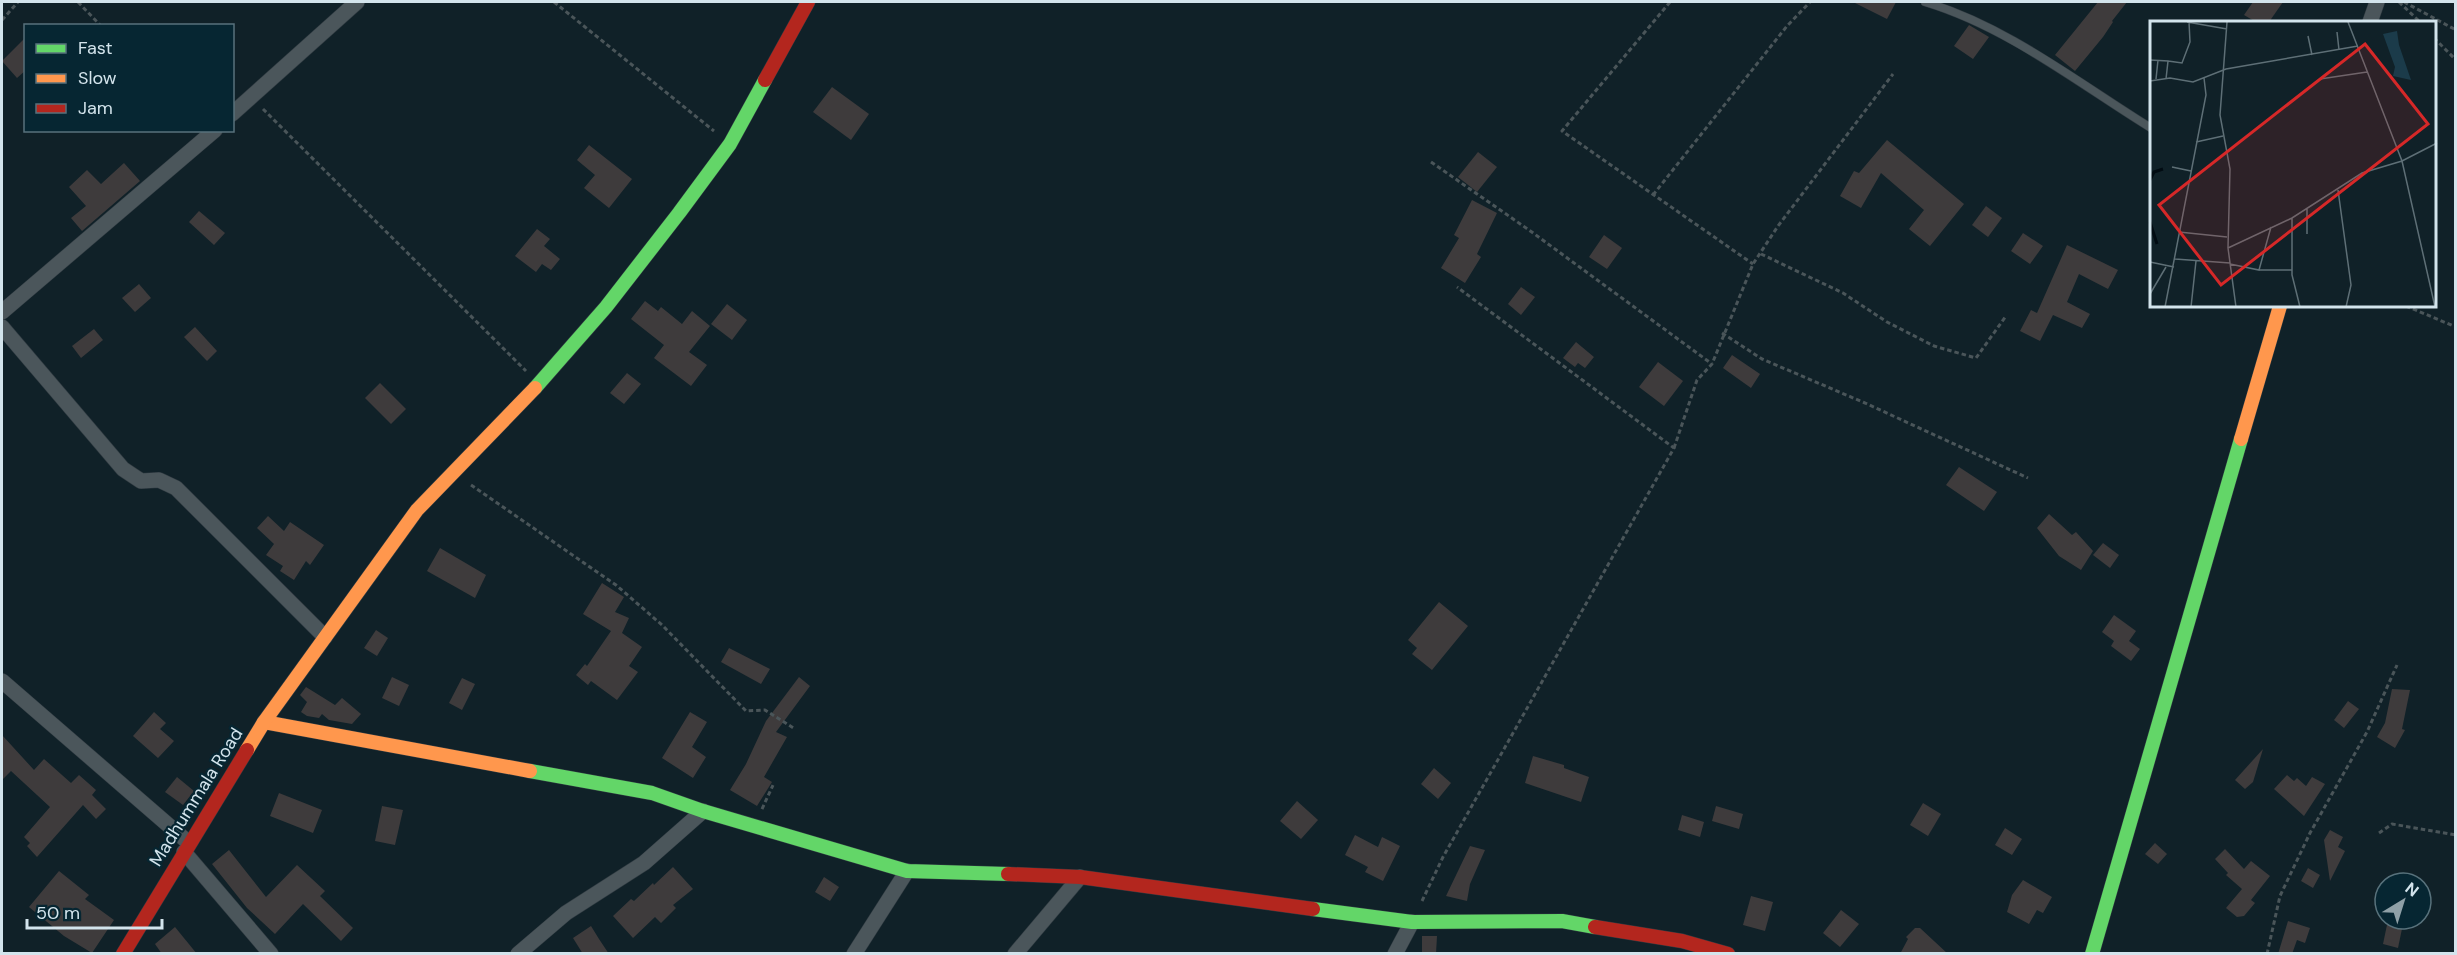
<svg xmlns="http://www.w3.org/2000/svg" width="2457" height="955" viewBox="0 0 2457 955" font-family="'DM Sans',sans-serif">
<rect width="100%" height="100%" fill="#102128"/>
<!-- building -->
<g fill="#3e3b3c">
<path d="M1853,2h43l-9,17z"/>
<path d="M2098,2h29l-15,19 1,1 -10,15 -28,34 -20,-16z"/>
<path d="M2253,2h30l-14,20h-13l-12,-7z"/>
<path d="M1969,25l20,12 -16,22 -19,-13z"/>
<path d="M26,37v33l-9,8 -15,-17z"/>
<path d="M832,87l37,27 -18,26 -38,-28z"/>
<path d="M1887,140l77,64 -34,42 -21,-17 15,-19 -43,-37 -20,35 -21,-12 14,-25 5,2z"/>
<path d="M589,145l43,34 -23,29 -25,-20 11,-13 -18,-15z"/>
<path d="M1478,152l19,15 -20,25 -19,-15z"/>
<path d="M124,163l16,18 -58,50 -11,-13 15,-12 -17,-19 18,-17 14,14z"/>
<path d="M1472,200l25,13 -20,41 4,3 -16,26 -24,-15 18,-30 -5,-3z"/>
<path d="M1986,206l16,12 -14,19 -16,-12z"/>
<path d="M199,211l26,22 -11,12 -25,-23z"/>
<path d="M537,229l13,10 -6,7 16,13 -9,11 -9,-6 -6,8 -21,-16z"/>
<path d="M2023,233l20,13 -13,18 -19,-13z"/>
<path d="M1604,235l18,13 -15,21 -18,-12z"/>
<path d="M2067,245l51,25 -10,19 -29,-15 -12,28 23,12 -8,14 -29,-13 -13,26 -20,-10 11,-21 6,3z"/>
<path d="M139,284l12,14 -16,14 -13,-14z"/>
<path d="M1521,287l14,10 -14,18 -13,-11z"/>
<path d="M645,301l13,10 3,-4 21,17 10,-13 18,15 -21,26 18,13 -16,21 -37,-28 10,-13 -33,-26z"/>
<path d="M727,304l20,16 -15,20 -21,-16z"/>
<path d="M195,327l22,24 -10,10 -23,-24z"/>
<path d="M94,329l9,11 -22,18 -9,-12z"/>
<path d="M1576,342l18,15 -9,11 -7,-5 -3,4 -12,-9z"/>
<path d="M1732,355l28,19 -9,14 -28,-20z"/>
<path d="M1658,362l25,19 -19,25 -25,-19z"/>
<path d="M627,373l14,11 -17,20 -14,-11z"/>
<path d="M380,383l26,26 -15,15 -26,-26z"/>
<path d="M1959,467l38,25 -13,19 -38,-26z"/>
<path d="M2049,514l23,21 4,-3 17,19 -12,19 -22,-14 -22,-28z"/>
<path d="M268,516l16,15 6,-9 34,23 -14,20 -4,-4 -12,19 -14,-9 3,-5 -17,-11 8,-11 -17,-16z"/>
<path d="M2103,543l16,12 -9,13 -17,-13z"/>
<path d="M440,548l46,27 -11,23 -48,-27z"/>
<path d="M602,583l22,14 -9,15 14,6 -7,15 20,14 -13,19 9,6 -21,28 -26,-19 -3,4 -12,-10 9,-11 2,2 24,-35 -28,-17z"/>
<path d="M1439,602l29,24 -36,44 -20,-16 5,-6 -9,-8z"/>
<path d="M2114,615l22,16 -7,10 11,8 -9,12 -20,-15 3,-5 -12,-9z"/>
<path d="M376,630l12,8 -11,18 -13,-8z"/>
<path d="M729,648l41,21 -9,15 -40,-22z"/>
<path d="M392,677l17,8 -10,21 -17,-8z"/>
<path d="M799,677l11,9 -34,46 11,5 -23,40 8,5 -15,24 -27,-16 16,-26 20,-43z"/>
<path d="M462,678l13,6 -13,26 -13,-7z"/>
<path d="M306,687l29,18 7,-7 19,16 -9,10 -23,-4 -7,-6 -3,4 -12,-2 -6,-4 6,-10 -7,-7z"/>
<path d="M2392,689l18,1 -8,39 3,1 -10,18 -18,-11 8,-14z"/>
<path d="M2348,701l11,8 -15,19 -10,-8z"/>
<path d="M154,712l12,11 -6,6 14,12 -16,17 -25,-22z"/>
<path d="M690,712l17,10 -15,25 14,10 -13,21 -31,-20z"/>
<path d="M2,735l32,35 10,-11 27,24 8,-8 17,15 -4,5 14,14 -10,10 -13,-14 -46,52 -10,-11 3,-3 -6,-6 26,-30 -39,-36 -9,9z"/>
<path d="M2263,749l-10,33 -8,7 -10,-9z"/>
<path d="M1533,756l31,9v3l25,9 -8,25 -56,-19z"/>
<path d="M1434,768l17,15 -13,16 -17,-15z"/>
<path d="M2287,775l7,6 3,-3 9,8 6,-9 13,7 -21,32 -30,-27z"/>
<path d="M177,777l17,14 -11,14 -18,-13z"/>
<path d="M279,793l43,17 -9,23 -43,-17z"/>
<path d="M1297,801l21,19 -17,19 -21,-18z"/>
<path d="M1923,803l18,11 -13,22 -18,-11z"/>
<path d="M382,806l21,4 -8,35 -20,-4z"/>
<path d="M1716,806l27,8 -4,15 -27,-8z"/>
<path d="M1682,815l22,7 -4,15 -22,-7z"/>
<path d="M2005,828l17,11 -10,16 -17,-10z"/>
<path d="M2330,830l13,7 -5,10 7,4 -15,30 -6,-41z"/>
<path d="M1355,835l23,12 4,-10 18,9 -17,35 -18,-9 3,-5 -23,-12z"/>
<path d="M2155,843l12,11 -9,10 -13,-10z"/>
<path d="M1470,846l15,4 -15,34 -3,17 -21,-5z"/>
<path d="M2225,849l19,20 7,-8 19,15 -19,24 4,3 -11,13 -7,1 -11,-9 16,-19 -16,-14 2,-2 -13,-14z"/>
<path d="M229,850l37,47 31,-32 28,26 -5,5 33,32 -12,13 -38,-37 -28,30 -28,-26 -35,-44z"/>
<path d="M673,867l20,22 -20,16 3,3 -15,15 -6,-6 -22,21 -20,-22 18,-17 3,2 19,-18 1,2z"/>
<path d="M2308,868l12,7 -7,13 -12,-7z"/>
<path d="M59,871l30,24 -4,4 29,21 -22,33 -28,-17 -35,-29z"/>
<path d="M824,877l15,10 -9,14 -15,-9z"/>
<path d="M2023,880l29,17 -9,16 -6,-3 -8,14 -22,-12 5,-17z"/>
<path d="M1751,896l22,6 -8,29 -22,-6z"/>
<path d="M1841,910l18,14 -19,23 -17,-14z"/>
<path d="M2388,920l15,4 -5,24 -15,-4z"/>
<path d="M2288,921l22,7 -5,15 -8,-3 -5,14h-14z"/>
<path d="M591,926l8,13 10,15h-26l-10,-16z"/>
<path d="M175,927l22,27h-35l-7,-10z"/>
<path d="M1915,928h5l28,26h-48l8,-15 -2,-2z"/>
<path d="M1422,936h15l-1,18h-14z"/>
</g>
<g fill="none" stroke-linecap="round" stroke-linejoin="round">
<!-- lane casing -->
<g stroke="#2f3a41" stroke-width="9">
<path id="lane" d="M1925,2c83,25 153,81 226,126"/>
</g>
<!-- street casing -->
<g stroke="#2f3a41" stroke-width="16">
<g id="street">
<path d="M2370,22l7,-20"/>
<path d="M232,114l125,-112"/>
<path d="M2,312l213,-182"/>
<path d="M2,327l121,142 18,12 18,-1 17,8 149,149"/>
<path d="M2,681l187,162"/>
<path d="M184,852l87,102"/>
<path d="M518,954l48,-41 78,-50 59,-52"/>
<path d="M854,954l53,-83"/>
<path d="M1015,954l65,-77"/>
<path d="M1395,954l17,-32"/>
</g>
</g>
<!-- fast casing -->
<g stroke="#2f3a41" stroke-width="15">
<g id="fast">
<path d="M535,388l71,-81 73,-94 51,-69 35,-64"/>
<path d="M530,771l122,22 51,18 204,60 101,3"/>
<path d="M1313,909l99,13 150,-1 33,6"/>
<path d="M2092,954l149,-515"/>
</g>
</g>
<!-- slow casing -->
<g stroke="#2f3a41" stroke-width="15">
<g id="slow">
<path d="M2241,439l39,-133"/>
<path d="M264,722l266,49"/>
<path d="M247,750l17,-28 153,-212 118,-122"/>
</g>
</g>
<!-- jam casing -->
<g stroke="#2f3a41" stroke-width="15">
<g id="jam">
<path d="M765,80l43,-78"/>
<path d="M1008,874l72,3 233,32"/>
<path d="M1595,927l87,14 46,13"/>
<path d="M123,954l124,-204"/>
</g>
</g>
<!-- path -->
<g stroke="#4a5559" stroke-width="3" stroke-dasharray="4.5 3" stroke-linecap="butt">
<path d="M78,2l23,24"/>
<path d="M554,2l160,129"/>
<path d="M1670,2l-108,129 191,133"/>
<path d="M2399,2l21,20"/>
<path d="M2404,2l52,28"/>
<path d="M2,20l16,-18"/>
<path d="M2434,38l22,22"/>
<path d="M263,109l263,262"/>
<path d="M1431,162l98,68 183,134"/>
<path d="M1653,195l134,-169 23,-24"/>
<path d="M1761,254l82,39 44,29 47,24 42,12 30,-42"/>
<path d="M2406,306l50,21"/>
<path d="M1722,333l40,26 103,44 163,75"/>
<path d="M1674,448l23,-68 15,-16 41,-100 25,-38 115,-152"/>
<path d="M471,485l145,100 46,40 84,86 19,-1 30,19"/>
<path d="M762,809l11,-24"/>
<path d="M2379,833l13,-9 64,11"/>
<path d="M1422,901l21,-44 231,-409 -217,-161"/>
<path d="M2267,954l13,-58 30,-63 57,-101 30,-67"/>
</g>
<!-- lane -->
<use href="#lane" stroke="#4b565b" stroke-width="8"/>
<!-- street -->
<use href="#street" stroke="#4b565b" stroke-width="15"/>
<!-- fast -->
<use href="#fast" stroke="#63d668" stroke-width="14"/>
<!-- slow -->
<use href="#slow" stroke="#ff974d" stroke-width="14"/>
<!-- jam -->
<use href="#jam" stroke="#b3261e" stroke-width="14"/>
</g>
<g text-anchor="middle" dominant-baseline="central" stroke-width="4.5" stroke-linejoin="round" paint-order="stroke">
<!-- street labels -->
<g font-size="18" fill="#d3e4ec" stroke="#062632">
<text transform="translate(196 797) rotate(-58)">Madhummala Road</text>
</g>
</g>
<!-- overview -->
<g transform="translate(2150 21)">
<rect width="286" height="286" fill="#102128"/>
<path d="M247,10l2,14 12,35 -18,-4 2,-9 -12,-33z" fill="#1b3b4a"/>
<path fill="none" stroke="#010b12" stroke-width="3" d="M0,159l4,-8 9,-3M0,201l7,22"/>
<path fill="none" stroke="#5e6f76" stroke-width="1.5" d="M37,1l40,7M77,1l-7,93 10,54 -2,79 8,59M198,1l54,139 33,146M187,11l2,18M158,15l4,19M0,39l18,1 -2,18M18,40l14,2 8,-21 -1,-20M6,58l2,-19M170,58l47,-7M0,60l20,-3 23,4 33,-13 132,-23M46,121l27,-6M22,146l19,4M188,169l13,95 -5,22M157,187v26M142,197v57l8,32M29,211l48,5M78,227l64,-30 70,-45 40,-12 35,-18M25,238l55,4M0,241l24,5M80,243l29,6 12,-43M109,249h33M0,273l16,-27M15,286l41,-212 -2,-17M41,286l5,-46"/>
<path fill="#d62828" fill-opacity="0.15" stroke="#d62828" stroke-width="3" d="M215,23l63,80 -207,161 -62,-80z"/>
<rect width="286" height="286" fill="none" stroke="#d3e4ec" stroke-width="3"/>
</g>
<!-- border -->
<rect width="2457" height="955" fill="none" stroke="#d3e4ec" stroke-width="6"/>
<!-- legend -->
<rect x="24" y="24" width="210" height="108" fill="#062632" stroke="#58727c" stroke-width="1.5"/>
<rect x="36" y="44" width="30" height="9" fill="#63d668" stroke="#58727c" stroke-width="1.5"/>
<text x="78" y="54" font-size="18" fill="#d3e4ec">Fast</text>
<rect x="36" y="74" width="30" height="9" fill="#ff974d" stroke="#58727c" stroke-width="1.5"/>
<text x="78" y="84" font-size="18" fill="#d3e4ec">Slow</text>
<rect x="36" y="104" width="30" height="9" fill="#b3261e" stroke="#58727c" stroke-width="1.5"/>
<text x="78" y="114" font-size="18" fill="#d3e4ec">Jam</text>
<!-- north arrow -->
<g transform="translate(2403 901) rotate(38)"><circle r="28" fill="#062632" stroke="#58727c" stroke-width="1.5"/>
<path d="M0-4.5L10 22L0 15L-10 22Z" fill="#8fa0a7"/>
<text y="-9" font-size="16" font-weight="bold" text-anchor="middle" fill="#d3e4ec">N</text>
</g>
<!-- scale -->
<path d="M27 919v9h135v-9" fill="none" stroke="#d3e4ec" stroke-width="3"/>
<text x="36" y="919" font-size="18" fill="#d3e4ec" stroke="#062632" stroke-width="4.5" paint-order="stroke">50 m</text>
</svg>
